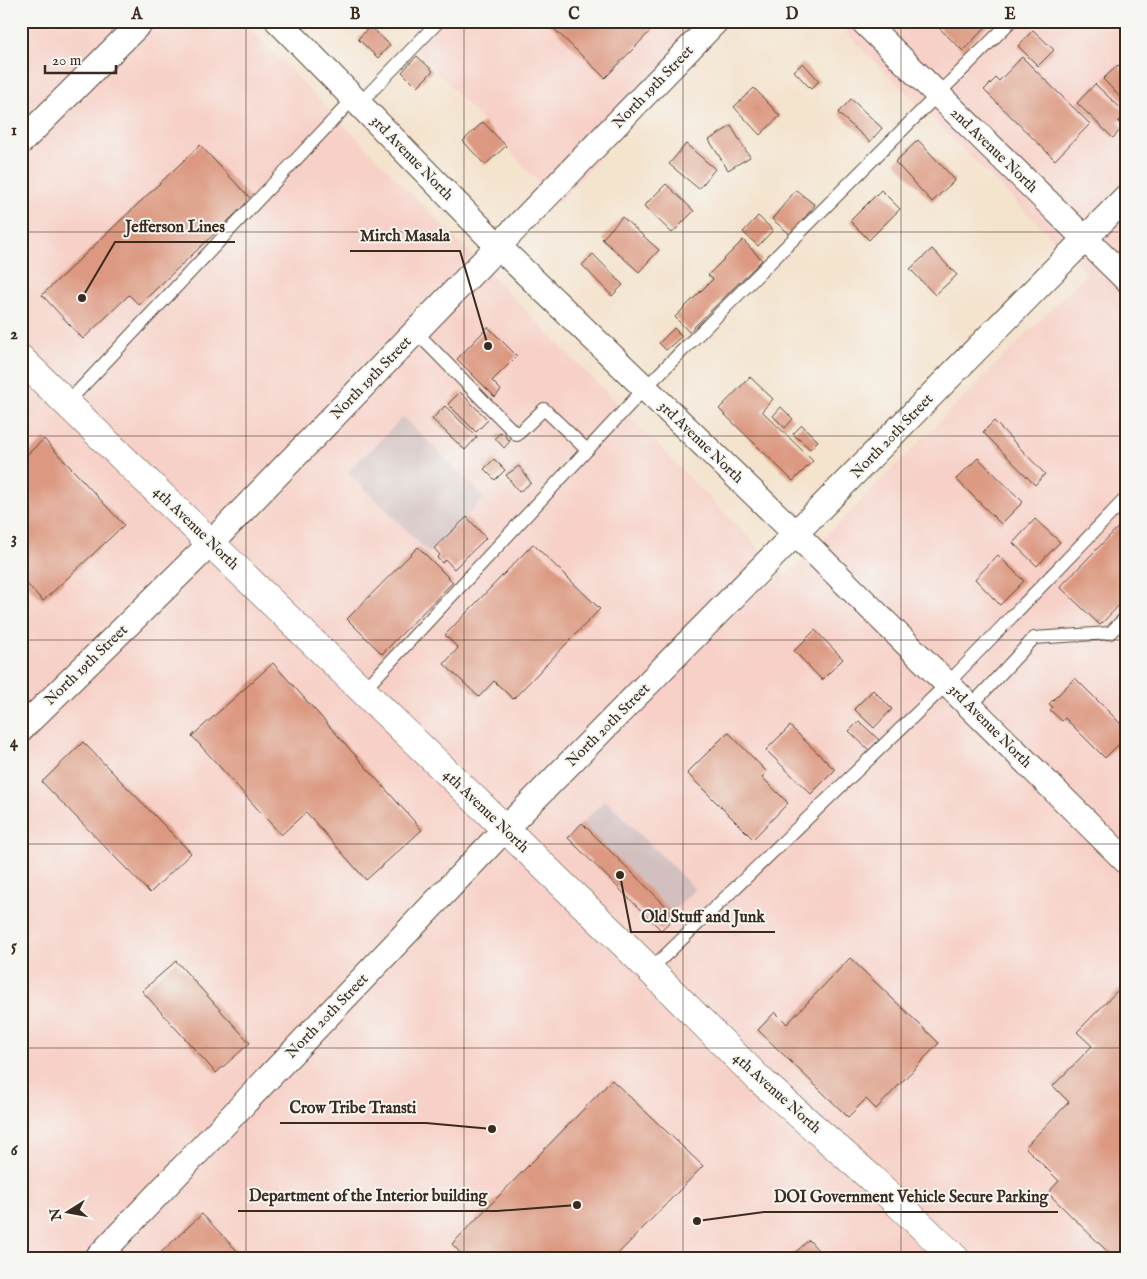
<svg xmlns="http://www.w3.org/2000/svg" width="1147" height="1279" viewBox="0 0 1147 1279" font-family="'IM FELL English',serif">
<rect width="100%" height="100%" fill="#f6f6f2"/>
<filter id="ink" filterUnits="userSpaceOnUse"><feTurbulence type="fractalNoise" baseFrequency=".02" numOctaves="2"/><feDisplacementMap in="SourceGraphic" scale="10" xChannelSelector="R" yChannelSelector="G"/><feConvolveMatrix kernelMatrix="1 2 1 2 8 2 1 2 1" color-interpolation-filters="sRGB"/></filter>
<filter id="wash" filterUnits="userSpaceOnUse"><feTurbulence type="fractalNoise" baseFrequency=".0096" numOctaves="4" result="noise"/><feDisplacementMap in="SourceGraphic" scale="20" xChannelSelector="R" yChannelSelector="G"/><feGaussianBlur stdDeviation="1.12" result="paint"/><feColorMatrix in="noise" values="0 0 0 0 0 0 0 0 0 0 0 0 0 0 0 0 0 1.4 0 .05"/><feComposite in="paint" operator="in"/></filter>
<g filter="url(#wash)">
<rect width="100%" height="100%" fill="#f4e3cd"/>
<!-- built -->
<g fill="#f7d1c8">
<path d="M21,21h221l544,555 301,-303 -253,-252h292v1237h-1105z"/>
<path d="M439,21h282l-163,182 -144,-156z"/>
</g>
<!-- industrial -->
<g fill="#d2bfc0">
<path d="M403,417l82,81 -56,55 -81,-81z"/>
<path d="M605,800l90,89 -23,23 -90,-89z"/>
</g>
<g id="blocks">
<!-- building -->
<g fill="#dc9880">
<path d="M546,21h114l-55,57z"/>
<path d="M946,21h45l-28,30 -24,-23z"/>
<path d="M370,26l20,19 -12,13 -20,-19z"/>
<path d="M1033,30l21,20 -16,16 -20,-20z"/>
<path d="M417,56l16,15 -16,16 -15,-15z"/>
<path d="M1022,57l68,67 -35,36 -71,-70 12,-12 3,3z"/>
<path d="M803,63l16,18 -8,8 -17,-18z"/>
<path d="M1118,65l8,8v30l-23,-24z"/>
<path d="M1095,84l31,29 -8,9 5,5 -10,11 -36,-35z"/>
<path d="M754,88l26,28 -20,19 -26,-28z"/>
<path d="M851,99l31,29 -12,14 -32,-29z"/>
<path d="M483,122l23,24 -21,19 -22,-24z"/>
<path d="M731,126l19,31 -22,13 -19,-30z"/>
<path d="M918,140l37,40 -23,22 -37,-40z"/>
<path d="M686,144l29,25 -16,20 -30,-25z"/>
<path d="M200,145l51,54 -112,106 -10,-10 -46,44 -41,-44z"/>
<path d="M666,184l28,27 -22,22 -28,-27z"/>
<path d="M796,190l19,15 -24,30 -19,-16z"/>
<path d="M881,190l19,19 -31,31 -19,-19z"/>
<path d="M758,216l15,14 -15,16 -15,-14z"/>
<path d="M622,217l37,33 -20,22 -37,-33z"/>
<path d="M743,240l19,20 -73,72 -14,-15 38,-38 -5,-4z"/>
<path d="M932,249l25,26 -22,20 -25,-26z"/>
<path d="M593,254l30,31 -11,11 -30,-31z"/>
<path d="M488,327l29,29 -25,25 9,9 -6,7 -38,-38z"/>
<path d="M674,328l8,8 -16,14 -7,-7z"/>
<path d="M750,377l23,22 -11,12 51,50 -20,20 -74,-72z"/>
<path d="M460,392l28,28 -12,12 -28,-28z"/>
<path d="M445,406l32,31 -12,13 -33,-31z"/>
<path d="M781,407l12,12 -8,9 -12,-12z"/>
<path d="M994,421l51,53 -10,11 -52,-53z"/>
<path d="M802,425l16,16 -8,8 -17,-15z"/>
<path d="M501,432l9,9 -6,7 -9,-10z"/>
<path d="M44,439l80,86 -81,76 -22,-23v-118z"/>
<path d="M978,458l45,44 -22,22 -45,-45z"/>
<path d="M494,459l11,11 -10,10 -11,-11z"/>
<path d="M519,466l12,17 -12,9 -13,-17z"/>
<path d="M467,517l19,21 -32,31 -8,-9 -4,3 -5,-5 3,-3 -6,-7z"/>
<path d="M1035,519l25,23 -23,24 -24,-23z"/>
<path d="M1126,519v79l-26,27 -40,-38z"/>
<path d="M533,544l67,65 -87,90 -19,-18 -15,16 -35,-33 14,-16 -13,-13z"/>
<path d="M418,547l35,35 -71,72 -35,-35z"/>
<path d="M998,555l26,26 -24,24 -25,-26z"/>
<path d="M815,630l28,29 -21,21 -28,-29z"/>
<path d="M273,663l149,167 -56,50 -60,-68 -25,23 -89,-99z"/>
<path d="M1075,678l51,51v8l-21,21 -40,-40 -3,3 -12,-11 3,-3 -4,-3z"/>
<path d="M873,690l19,19 -18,19 -20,-19z"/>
<path d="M859,721l20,19 -10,10 -20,-19z"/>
<path d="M790,726l45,44 -24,24 -45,-44z"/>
<path d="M728,732l39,40 -5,5 26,26 -35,36 -66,-66z"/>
<path d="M83,742l108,111 -41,40 -108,-111z"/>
<path d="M582,823l94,93 -15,14 -93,-92z"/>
<path d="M850,958l89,85 -63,66 -10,-10 -18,18 -90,-87 17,-18 12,12z"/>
<path d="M176,961l74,82 -34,30 -74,-82z"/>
<path d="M1126,982v276h-12l-66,-65 11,-12 -34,-34 44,-45 -16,-16 39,-40 -15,-14z"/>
<path d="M612,1080l91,86 -89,92h-149l-13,-14z"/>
<path d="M202,1214l38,40 -4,4h-81z"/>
<path d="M809,1240l16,18h-36z"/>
</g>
</g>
</g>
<g filter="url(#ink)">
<use href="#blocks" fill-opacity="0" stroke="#574638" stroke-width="1"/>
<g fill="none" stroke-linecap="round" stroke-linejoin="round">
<!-- service casing -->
<g stroke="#574638" stroke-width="14">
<g id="service">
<path d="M359,104l80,-83"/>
<path d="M416,332l101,103 27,-26 43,41"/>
<path d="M67,403l286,-304"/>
<path d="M363,691l282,-303 366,-367"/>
<path d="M970,707l64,-69 76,-5 16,-16"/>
<path d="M650,970l297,-286 179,-186"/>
</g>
</g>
<!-- minor casing -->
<g stroke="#574638" stroke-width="27">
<g id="minor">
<path d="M278,21l221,226 297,287 330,327"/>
<path d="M863,21l263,258"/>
<path d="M21,142l121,-121"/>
<path d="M21,729l190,-186 505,-522"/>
<path d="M97,1258l407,-428 622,-633"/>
</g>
</g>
<!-- primary casing -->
<g stroke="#574638" stroke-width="29">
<path id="primary" d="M21,359l605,587 134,134 110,97 85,81"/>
</g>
<!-- service -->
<use href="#service" stroke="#fff" stroke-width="12"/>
<!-- minor -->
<use href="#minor" stroke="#fff" stroke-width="25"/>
<!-- primary -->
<use href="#primary" stroke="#fff" stroke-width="28"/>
</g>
</g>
<!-- grid -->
<path fill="none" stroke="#3b2a1e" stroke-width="1" stroke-opacity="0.55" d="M246,21v1237M464,21v1237M683,21v1237M901,21v1237M21,232h1105M21,436h1105M21,640h1105M21,844h1105M21,1048h1105"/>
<g text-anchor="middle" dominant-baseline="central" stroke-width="4" stroke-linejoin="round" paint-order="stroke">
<!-- street labels -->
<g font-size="15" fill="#3b2a1e" stroke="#f6f6f2">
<text transform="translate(653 87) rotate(-46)">North 19th Street</text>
<text transform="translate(994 150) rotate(44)">2nd Avenue North</text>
<text transform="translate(412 158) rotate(46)">3rd Avenue North</text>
<text transform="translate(371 378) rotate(-46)">North 19th Street</text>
<text transform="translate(892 436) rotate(-46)">North 20th Street</text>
<text transform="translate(701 442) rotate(44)">3rd Avenue North</text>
<text transform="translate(196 528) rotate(44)">4th Avenue North</text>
<text transform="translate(86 665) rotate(-44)">North 19th Street</text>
<text transform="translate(608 725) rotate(-45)">North 20th Street</text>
<text transform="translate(990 726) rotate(45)">3rd Avenue North</text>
<text transform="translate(486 811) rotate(44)">4th Avenue North</text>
<text transform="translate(327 1016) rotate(-46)">North 20th Street</text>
<text transform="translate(777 1093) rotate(42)">4th Avenue North</text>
</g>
</g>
<!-- callouts -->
<path fill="none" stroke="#3b2a1e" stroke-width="2" d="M82 298L115 242H235M488 346L460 251H350M620 875L631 932H775M492 1129L426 1123H280M577 1205L497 1211H238M697 1221L764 1212H1058"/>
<g fill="#3b2a1e" stroke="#f6f6f2" stroke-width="2">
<circle cx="82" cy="298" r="5"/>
<circle cx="488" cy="346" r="5"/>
<circle cx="620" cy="875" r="5"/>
<circle cx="492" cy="1129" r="5"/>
<circle cx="577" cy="1205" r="5"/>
<circle cx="697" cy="1221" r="5"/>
</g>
<g font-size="16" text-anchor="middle" font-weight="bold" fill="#3b2a1e" stroke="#f6f6f2" stroke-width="4" stroke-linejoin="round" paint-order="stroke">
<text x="175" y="232">Jefferson Lines</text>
<text x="405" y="241">Mirch Masala</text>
<text x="703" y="922">Old Stuff and Junk</text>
<text x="353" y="1113">Crow Tribe Transti</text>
<text x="368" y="1201">Department of the Interior building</text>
<text x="911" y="1202">DOI Government Vehicle Secure Parking</text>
</g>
<!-- margin -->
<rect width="1147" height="1279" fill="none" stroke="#f6f6f2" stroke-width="55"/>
<!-- north arrow -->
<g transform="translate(68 1212) rotate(259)" stroke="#f6f6f2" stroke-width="4" paint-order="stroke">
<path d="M0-4L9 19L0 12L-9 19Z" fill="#3b2a1e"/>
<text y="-8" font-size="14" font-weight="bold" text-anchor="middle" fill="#3b2a1e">N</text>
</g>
<!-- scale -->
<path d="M45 65v8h71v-8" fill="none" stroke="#3b2a1e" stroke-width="2.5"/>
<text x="52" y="65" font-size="15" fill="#3b2a1e" stroke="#f6f6f2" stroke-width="4" paint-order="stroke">20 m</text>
<rect x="28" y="28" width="1092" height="1224" fill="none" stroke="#3b2a1e" stroke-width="2"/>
<g font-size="16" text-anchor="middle" font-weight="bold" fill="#3b2a1e">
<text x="137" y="19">A</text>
<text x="355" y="19">B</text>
<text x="574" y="19">C</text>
<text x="792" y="19">D</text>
<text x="1010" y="19">E</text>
<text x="14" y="135">1</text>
<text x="14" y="339">2</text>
<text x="14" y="543">3</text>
<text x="14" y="747">4</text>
<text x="14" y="951">5</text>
<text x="14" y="1155">6</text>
</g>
</svg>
